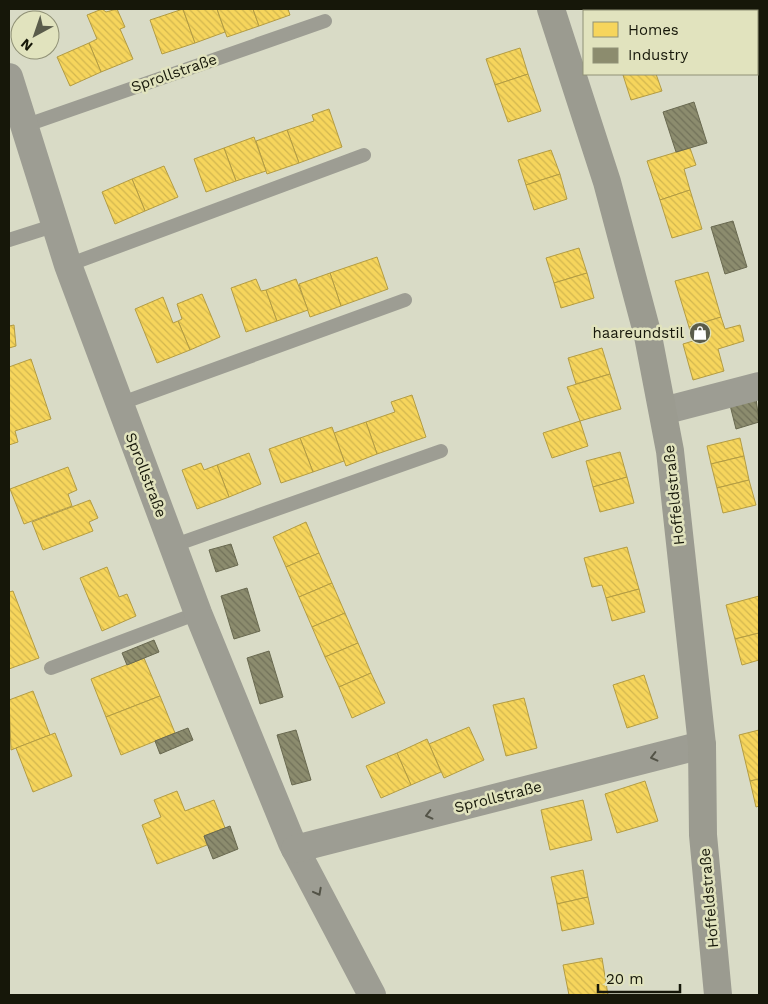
<svg xmlns="http://www.w3.org/2000/svg" width="768" height="1004" viewBox="0 0 768 1004" font-family="'Work Sans',sans-serif">
<defs>
<pattern id="homes-back-hatch" width="6" height="6" patternUnits="userSpaceOnUse" patternTransform="scale(1.25)"><rect width="6" height="6" fill="#f6d55c"/><path d="M-1 5l2 2M0 0l6 6M5-1l2 2" fill="none" stroke="#d2b64f"/></pattern>
<pattern id="industry-back-hatch" width="6" height="6" patternUnits="userSpaceOnUse" patternTransform="scale(1.25)"><rect width="6" height="6" fill="#8c8c6e"/><path d="M-1 5l2 2M0 0l6 6M5-1l2 2" fill="none" stroke="#717159"/></pattern>
</defs>
<rect width="100%" height="100%" fill="#d9dbc6"/>
<!-- homes -->
<g fill="url(#homes-back-hatch)" stroke="#b39c43">
<path d="M102,9l4,3 11,-3 8,18 -5,2 13,30 -32,13 -12,-29 8,-4 -10,-24z"/>
<path d="M183,9l12,34 -33,11 -12,-34z"/>
<path d="M183,9h34l8,23 -30,11z"/>
<path d="M217,9h36l6,17 -32,11z"/>
<path d="M253,9h35l2,6 -31,11z"/>
<path d="M626,9h29l-8,2h-21z"/>
<path d="M89,43l12,29 -31,14 -13,-29z"/>
<path d="M520,48l8,26 -33,11 -9,-26z"/>
<path d="M528,74l13,37 -33,11 -13,-37z"/>
<path d="M626,74h30l6,17 -31,9 -8,-25z"/>
<path d="M329,109l13,38 -43,16 -12,-33 27,-9 -2,-6z"/>
<path d="M287,130l12,33 -32,11 -11,-33z"/>
<path d="M254,137l12,34 -30,10 -12,-33z"/>
<path d="M224,148l12,33 -30,11 -12,-33z"/>
<path d="M690,148l6,17 -12,4 6,21 -30,10 -13,-39z"/>
<path d="M551,150l9,24 -34,11 -8,-25z"/>
<path d="M164,166l14,31 -33,14 -13,-32z"/>
<path d="M560,174l7,25 -33,11 -8,-25z"/>
<path d="M132,179l13,32 -30,13 -13,-32z"/>
<path d="M690,190l12,39 -30,9 -12,-38z"/>
<path d="M579,248l8,25 -33,10 -8,-25z"/>
<path d="M377,257l11,32 -47,17 -11,-33z"/>
<path d="M708,272l13,45 -32,10 -14,-46z"/>
<path d="M330,273l11,33 -31,11 -11,-33z"/>
<path d="M587,273l7,25 -33,10 -7,-25z"/>
<path d="M256,279l5,12 5,-1 11,31 -31,11 -15,-44z"/>
<path d="M296,279l12,31 -31,11 -11,-31z"/>
<path d="M202,294l18,43 -30,13 -12,-29 4,-2 -5,-15z"/>
<path d="M163,297l10,26 5,-2 12,29 -33,13 -22,-54z"/>
<path d="M721,317l4,12 15,-4 4,16 -26,8 6,22 -31,9 -10,-36 10,-3 -4,-14z"/>
<path d="M14,325l2,21 -7,2v-22z"/>
<path d="M602,348l8,26 -34,10 -8,-26z"/>
<path d="M31,359l20,60 -36,12 3,11 -9,3v-78z"/>
<path d="M610,374l11,35 -41,12 -13,-34z"/>
<path d="M412,395l14,42 -49,17 -11,-32 29,-10 -4,-10z"/>
<path d="M580,421l8,25 -36,12 -9,-25z"/>
<path d="M366,422l11,32 -31,12 -12,-33z"/>
<path d="M332,427l12,34 -31,11 -13,-34z"/>
<path d="M300,438l13,34 -32,11 -12,-34z"/>
<path d="M740,438l4,18 -33,8 -4,-18z"/>
<path d="M620,452l7,25 -34,10 -7,-26z"/>
<path d="M249,453l12,31 -32,13 -12,-32z"/>
<path d="M744,456l5,24 -32,8 -6,-24z"/>
<path d="M201,463l3,7 13,-5 12,32 -32,12 -15,-39z"/>
<path d="M68,467l9,23 -9,4 4,12 -48,18 -14,-35z"/>
<path d="M627,477l7,26 -34,9 -7,-25z"/>
<path d="M749,480l7,25 -33,8 -6,-25z"/>
<path d="M90,500l8,18 -9,4 4,9 -50,19 -11,-28z"/>
<path d="M306,522l13,31 -33,14 -13,-30z"/>
<path d="M627,547l12,42 -33,9 -4,-13 -10,2 -8,-29z"/>
<path d="M319,553l13,30 -33,14 -13,-30z"/>
<path d="M107,567l12,30 8,-3 9,22 -34,15 -22,-53z"/>
<path d="M332,583l13,30 -33,14 -13,-30z"/>
<path d="M639,589l6,23 -33,9 -6,-23z"/>
<path d="M13,591l26,67 -30,11v-77z"/>
<path d="M759,596v37l-24,6 -9,-34z"/>
<path d="M345,613l13,30 -33,14 -13,-30z"/>
<path d="M759,633v27l-17,5 -7,-26z"/>
<path d="M358,643l13,30 -32,14 -14,-30z"/>
<path d="M144,658l16,38 -54,21 -15,-38z"/>
<path d="M371,673l14,30 -33,15 -13,-31z"/>
<path d="M644,675l14,43 -31,10 -14,-43z"/>
<path d="M33,691l17,44 -39,15 -2,-50z"/>
<path d="M160,696l15,37 -54,22 -15,-38z"/>
<path d="M524,698l13,50 -31,8 -13,-51z"/>
<path d="M469,727l15,33 -40,18 -15,-34z"/>
<path d="M759,730v49l-9,2 -11,-46z"/>
<path d="M55,733l17,43 -39,16 -17,-44z"/>
<path d="M427,739l14,33 -30,13 -14,-32z"/>
<path d="M397,753l14,32 -30,13 -15,-32z"/>
<path d="M759,779v27l-3,1 -6,-26z"/>
<path d="M645,781l13,40 -41,12 -12,-39z"/>
<path d="M177,791l8,20 29,-11 11,28 -21,8 3,9 -50,19 -15,-39 19,-8 -7,-17z"/>
<path d="M583,800l9,40 -42,10 -9,-40z"/>
<path d="M583,870l5,27 -31,7 -6,-27z"/>
<path d="M588,897l6,27 -32,7 -5,-27z"/>
<path d="M602,958l6,37h-39l-6,-30z"/>
</g>
<!-- industry -->
<g fill="url(#industry-back-hatch)" stroke="#696950">
<path d="M694,102l13,41 -31,9 -13,-40z"/>
<path d="M733,221l14,46 -22,7 -14,-47z"/>
<path d="M756,398l3,24 -23,7 -6,-24z"/>
<path d="M231,544l7,21 -22,7 -7,-22z"/>
<path d="M247,588l13,43 -26,8 -13,-43z"/>
<path d="M154,640l5,12 -32,13 -5,-12z"/>
<path d="M269,651l14,46 -23,7 -13,-46z"/>
<path d="M188,728l5,12 -33,14 -5,-13z"/>
<path d="M296,730l15,50 -19,5 -15,-50z"/>
<path d="M230,826l8,23 -25,10 -9,-23z"/>
</g>
<g fill="none" stroke-linecap="round" stroke-linejoin="round">
<!-- lane -->
<g stroke="#9d9d93" stroke-width="14">
<path d="M24,126l301,-105"/>
<path d="M9,240l47,-15"/>
<path d="M68,265l296,-110"/>
<path d="M119,404l286,-104"/>
<path d="M172,546l269,-95"/>
<path d="M51,668l147,-55"/>
</g>
<!-- street -->
<g stroke="#9d9d93" stroke-width="28">
<path d="M9,77l59,188 130,348 94,230 80,152"/>
<path d="M663,411l96,-25"/>
<path d="M295,849l407,-104"/>
</g>
<!-- secondary -->
<path stroke="#9b9b90" stroke-width="28" d="M551,9l56,173 41,154 22,115 32,294 1,90 15,160"/>
</g>
<!-- one-way arrows -->
<defs><path id="oneway-chevron" d="M-2-3.5L2.5 0L-2 3.5" fill="none" stroke-width="1.6" stroke-linecap="round" stroke-linejoin="round" transform="scale(1.25)"/></defs>
<g stroke="#535347">
<use href="#oneway-chevron" transform="translate(654 757) rotate(166)"/>
<use href="#oneway-chevron" transform="translate(429 815) rotate(166)"/>
<use href="#oneway-chevron" transform="translate(318 892) rotate(62)"/>
</g>
<!-- icons -->
<defs>
<g id="shop-disc" transform="scale(1.125)"><circle r="9.5" fill="#5a5c4b" stroke="#e1e3be"/><path d="M-5-2.5h2.3a2.7 3.5 0 0 1 5.4 0H5L5.5 6h-11ZM-1.5-2.5h3a1.5 2.3 0 0 0-3 0Z" fill="#fff"/></g>
</defs>
<g fill-rule="evenodd">
<use href="#shop-disc" x="700" y="333"/>
</g>
<g text-anchor="middle" dominant-baseline="central" stroke-width="5" stroke-linejoin="round" paint-order="stroke">
<!-- street labels -->
<g font-size="15" fill="#161709" stroke="#e1e3be">
<text transform="translate(174 73) rotate(-19)">Sprollstraße</text>
<text transform="translate(146 475) rotate(69)">Sprollstraße</text>
<text transform="translate(674 495) rotate(-96)">Hoffeldstraße</text>
<text transform="translate(498 797) rotate(-14)">Sprollstraße</text>
<text transform="translate(709 898) rotate(-95)">Hoffeldstraße</text>
</g>
<!-- poi labels -->
<g font-size="15" fill="#161709" stroke="#e1e3be" text-anchor="end">
<text x="684" y="333">haareundstil</text>
</g>
</g>
<!-- border -->
<rect width="768" height="1004" fill="none" stroke="#161709" stroke-width="20"/>
<!-- legend -->
<rect x="583" y="10" width="175" height="65" fill="#e1e3be" stroke="#909176"/>
<rect x="593" y="22" width="25" height="15" fill="#f6d55c" stroke="#909176"/>
<text x="628" y="35" font-size="15" fill="#161709">Homes</text>
<rect x="593" y="48" width="25" height="15" fill="#8c8c6e" stroke="#909176"/>
<text x="628" y="60" font-size="15" fill="#161709">Industry</text>
<!-- north arrow -->
<g transform="translate(35 35) rotate(220)"><circle r="24" fill="#e1e3be" stroke="#909176"/>
<path d="M0-4L9 19L0 12L-9 19Z" fill="#5a5c4b"/>
<text y="-8" font-size="14" font-weight="bold" text-anchor="middle" fill="#161709">N</text>
</g>
<!-- scale -->
<path d="M598 984v8h82v-8" fill="none" stroke="#161709" stroke-width="2.5"/>
<text x="606" y="984" font-size="15" fill="#161709" stroke="#e1e3be" stroke-width="4" paint-order="stroke">20 m</text>
</svg>
